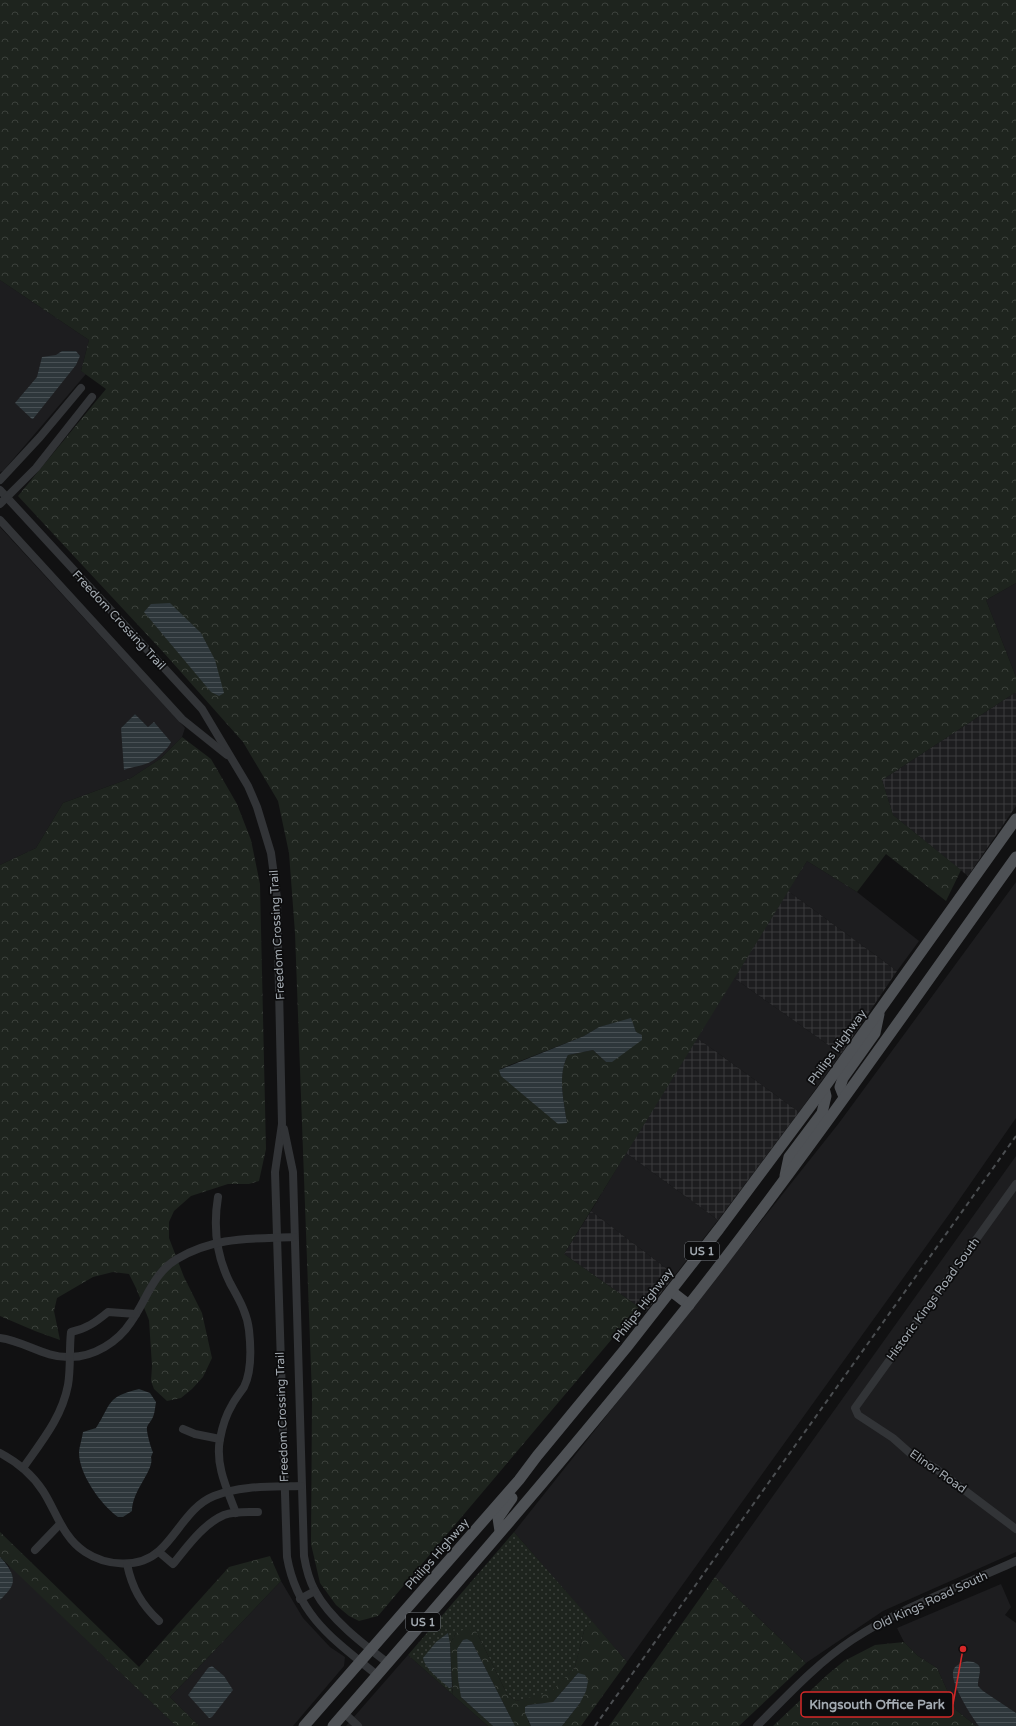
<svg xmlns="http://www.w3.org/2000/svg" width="1016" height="1726" viewBox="0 0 1016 1726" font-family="'Varela Round',sans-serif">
<defs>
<pattern id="industrial-grid" width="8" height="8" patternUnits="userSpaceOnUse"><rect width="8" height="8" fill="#1d1d1f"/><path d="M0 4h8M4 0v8" fill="none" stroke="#3b3b3d"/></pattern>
<pattern id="grass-dots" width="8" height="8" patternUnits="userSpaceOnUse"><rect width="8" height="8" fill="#1e241e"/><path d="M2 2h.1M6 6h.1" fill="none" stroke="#3c413c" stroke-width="1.8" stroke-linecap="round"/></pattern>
<pattern id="forest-crowns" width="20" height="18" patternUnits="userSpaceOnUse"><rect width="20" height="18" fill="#1e241e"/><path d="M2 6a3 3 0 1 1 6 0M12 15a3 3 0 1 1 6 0" fill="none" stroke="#3c413c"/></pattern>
<pattern id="water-rules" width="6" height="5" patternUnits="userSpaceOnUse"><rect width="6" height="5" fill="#2e373b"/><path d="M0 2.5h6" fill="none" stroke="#495155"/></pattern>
</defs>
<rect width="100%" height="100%" fill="#111112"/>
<!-- built -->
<g fill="#1d1d1f" fill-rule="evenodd">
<path d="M0,280l89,60 -8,31 5,3 -83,97 -3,1z"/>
<path d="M0,527l185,201 -3,9 -22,22 -29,19 -68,25 -27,45 -36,17zM135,714l13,13 -27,1z"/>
<path d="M1016,583v94l-30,-77z"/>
<path d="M807,861l50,31 62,49 -22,30 -109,-80z"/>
<path d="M1016,882v236l-66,95 -323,449 -113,-130 325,-409z"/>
<path d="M734,978l107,76 -42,58 -102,-74z"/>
<path d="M626,1153l92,67 -43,55 -84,-64z"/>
<path d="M1016,1156v396l-133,59 -77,52 -91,-86z"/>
<path d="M8,1564l168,162h-176v-126l13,-22z"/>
<path d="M281,1581l22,37 27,29 15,10 -1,9 -51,60h-94l-29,-29z"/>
<path d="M1001,1584l10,23 -6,8 11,8v103h-40l-20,-16 -19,-42 -19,-12 -14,-14 -7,-14z"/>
<path d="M408,1655l80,71h-142z"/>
</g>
<!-- industrial -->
<g fill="url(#industrial-grid)">
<path d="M1016,692v114l-48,70 -75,-61 -11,-35z"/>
<path d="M788,891l109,80 -56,83 -107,-76z"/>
<path d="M697,1038l102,74 -81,108 -92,-67z"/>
<path d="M591,1211l84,64 -29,37 -82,-58z"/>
</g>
<!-- grass -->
<path fill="url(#grass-dots)" d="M514,1532l78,89 -8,10 -9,36 -24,26 -35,8 -9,-7 -31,-63 -20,2 -6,11 -3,-10 -23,27 25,27 3,-1 1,8 -45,-40z"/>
<!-- forest -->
<g fill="url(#forest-crowns)" fill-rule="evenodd">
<path d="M0,0h1016v583l-30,17 30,77v15l-134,88 11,35 68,55 -15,31 -60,-47 -29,38 -50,-31 -243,393 75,53 -261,309 -19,5 -10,-5 -13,-11 -16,-22 -9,-39 1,-148 -17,-463 -6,-80 -11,-52 -35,-59 -79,-89 -146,-157 88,-107 -25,-18 8,-31 -89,-60zM631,1019l5,13 -30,30 -13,-12 -25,5c-11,20 -4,46 -1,68l-67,-54 84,-33 15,-9z"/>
<path d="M182,737l29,22 26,45 14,36 9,44 6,265 -7,32 -10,3h-21l-37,12 -17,15 -5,11v16l15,39 18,36 10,45 -9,19 -11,12 -11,9 -14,3 -13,-12 -3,-8 1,-15 -3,-46 -13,-32 -7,-14 -16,-2 -20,5 -36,21 -3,13 6,29 -25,-9 -35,-15v-451l36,-17 27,-45 68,-25 29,-19z"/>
<path d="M0,1532l139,135 90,-100 41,-11 11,25 -111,116 29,29h-23l-176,-169z"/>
<path d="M715,1577l91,86 -67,63h-130z"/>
<path d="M592,1621l35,41 -46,64h-19l18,-23 -2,-30 -25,29 -25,3v16l3,5h-16l-43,-84 -11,55 32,29h-5l-35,-31 -3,-51 6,-11 11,-5 9,3 31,63 9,7 35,-9 24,-25 9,-36z"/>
<path d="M904,1642l14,14 19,12 19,42 20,16h-203l54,-51 17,-14 31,-16z"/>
</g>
<!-- water -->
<g fill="url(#water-rules)">
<path d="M62,351h14l4,5 -4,9 -43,54h-1l-17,-16 22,-26 5,-20 14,-2z"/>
<path d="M170,603l31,30 14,27 9,33 -5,3 -8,-4 -67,-80 7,-8z"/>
<path d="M135,714l13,13 6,-5 17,20c-2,5 -6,8 -10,12 -13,13 -21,10 -37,16l-3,-42z"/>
<path d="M631,1018l5,14 6,3v5l-30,22h-6l-13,-12 -25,5c-11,20 -4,47 -1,68l-9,1 -57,-48 -2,-6 85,-34 15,-9z"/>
<path d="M139,1389l11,4 6,9c-1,5 -1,12 -4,17 -1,2 -4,5 -5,8 -1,4 4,21 6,25l-2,5c4,13 -19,33 -19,54l-9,6h-5c-17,-12 -40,-44 -39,-66 1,-6 3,-13 4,-19l13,-4c16,-25 10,-31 43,-39z"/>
<path d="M0,1557c6,6 16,18 12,28 -2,5 -8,11 -12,15z"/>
<path d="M448,1633l2,11 2,43 -3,1c-8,-8 -24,-19 -26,-30l13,-16z"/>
<path d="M467,1639l5,3 43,84h-22l-32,-29 -3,-18 -1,-30 6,-9z"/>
<path d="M967,1661c20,2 11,12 11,25l5,5 33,22v13h-37c-8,-10 -28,-42 -26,-54 1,-7 8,-9 14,-11z"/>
<path d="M212,1666l12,10 9,14 -21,27 -3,1 -21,-23 20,-27z"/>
<path d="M578,1673l7,2 3,6 -2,10 -6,12 -18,23h-31l-6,-13v-6l3,-2 25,-3z"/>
</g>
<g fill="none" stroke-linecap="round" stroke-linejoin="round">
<!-- minor -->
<g stroke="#323437" stroke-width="8">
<path d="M0,480l40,-43 41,-49"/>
<path d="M0,490l202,219 46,77 9,21 14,46 6,45 5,226 -7,48 12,385c10,58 47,83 90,118"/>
<path d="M0,504l36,-36 56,-71"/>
<path d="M0,520l182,199 45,36"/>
<path d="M284,1129l9,43 11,384c2,12 5,24 11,35 15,28 48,53 73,72"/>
<path d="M1016,1184l-161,224 3,7 35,23 18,16 24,14 81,61"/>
<path d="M218,1197c-5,30 -2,58 12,86 8,15 17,29 19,47 2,18 3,41 -5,57 -4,6 -9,12 -12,18 -6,10 -10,23 -12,34 -5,26 7,50 16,74"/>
<path d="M0,1338c24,3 45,20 70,19 24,0 48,-15 61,-35 15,-21 22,-49 46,-63 38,-23 75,-20 117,-22"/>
<path d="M183,1429l12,5 25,5"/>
<path d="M0,1453c17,9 32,21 43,38 13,20 20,47 42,61 21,14 54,17 74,-1 19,-17 30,-45 55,-55 27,-11 59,-9 87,-10"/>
<path d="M23,1468c19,-27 39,-51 45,-83 3,-18 1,-35 3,-53 15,-3 25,-10 37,-20l28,2"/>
<path d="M35,1550l25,-26"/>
<path d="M159,1552l14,12c14,-17 30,-40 51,-49 11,-4 23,-3 34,-3"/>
<path d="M127,1564c5,24 14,40 32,57"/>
<path d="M300,1599l15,-8"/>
<path d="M344,1713l14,13"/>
<path d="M757,1726c30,-30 59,-62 95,-86 50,-33 109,-54 164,-79"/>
</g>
<!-- major -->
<g stroke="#4e5155" stroke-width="11">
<path d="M844,1097l-4,-10 3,-9 32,-45 4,-19"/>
<path d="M785,1176l4,-19 33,-44 4,-17 -2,-8"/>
<path d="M671,1291l18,14"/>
<path d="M500,1531l-2,-13 14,-20"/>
<path d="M304,1726l215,-246 18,-24 89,-108 93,-119 105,-141 192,-269"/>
<path d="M333,1726c120,-138 241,-277 355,-420 115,-146 220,-298 328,-449"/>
</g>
<!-- rail -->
<path stroke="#4b4e51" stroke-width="2" stroke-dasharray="5 4" stroke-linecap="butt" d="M595,1726l421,-590"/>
</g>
<g text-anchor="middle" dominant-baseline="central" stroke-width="3.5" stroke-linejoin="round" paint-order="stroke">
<!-- shield labels -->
<g fill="#0c0c0d" stroke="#767b80" stroke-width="1">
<rect x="685" y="1242" width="34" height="18" rx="3"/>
<rect x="406" y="1613" width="34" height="18" rx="3"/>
</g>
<g font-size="11" font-weight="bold" fill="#a3aab1">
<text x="702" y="1251">US 1</text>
<text x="423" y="1622">US 1</text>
</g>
<!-- street labels -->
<g font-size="12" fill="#a3aab1" stroke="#0c0c0d">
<text transform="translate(119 620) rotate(47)">Freedom Crossing Trail</text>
<text transform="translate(277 935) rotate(-93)">Freedom Crossing Trail</text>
<text transform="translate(837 1047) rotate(-54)">Philips Highway</text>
<text transform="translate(933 1299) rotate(-54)">Historic Kings Road South</text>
<text transform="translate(643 1305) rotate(-52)">Philips Highway</text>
<text transform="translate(282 1417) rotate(-92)">Freedom Crossing Trail</text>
<text transform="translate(938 1471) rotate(35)">Elinor Road</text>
<text transform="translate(437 1554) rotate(-49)">Philips Highway</text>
<text transform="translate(930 1601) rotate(-25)">Old Kings Road South</text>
</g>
</g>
<!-- callouts -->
<path fill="none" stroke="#d62828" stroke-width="1.5" d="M963 1649L953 1704"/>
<circle fill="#d62828" stroke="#0c0c0d" stroke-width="1.5" cx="963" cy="1649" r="4"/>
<rect fill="#0c0c0d" stroke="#d62828" stroke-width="1.5" x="801" y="1692" width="152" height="25" rx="4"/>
<g font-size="13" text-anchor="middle" font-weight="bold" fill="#a3aab1">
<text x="877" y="1709">Kingsouth Office Park</text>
</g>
</svg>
